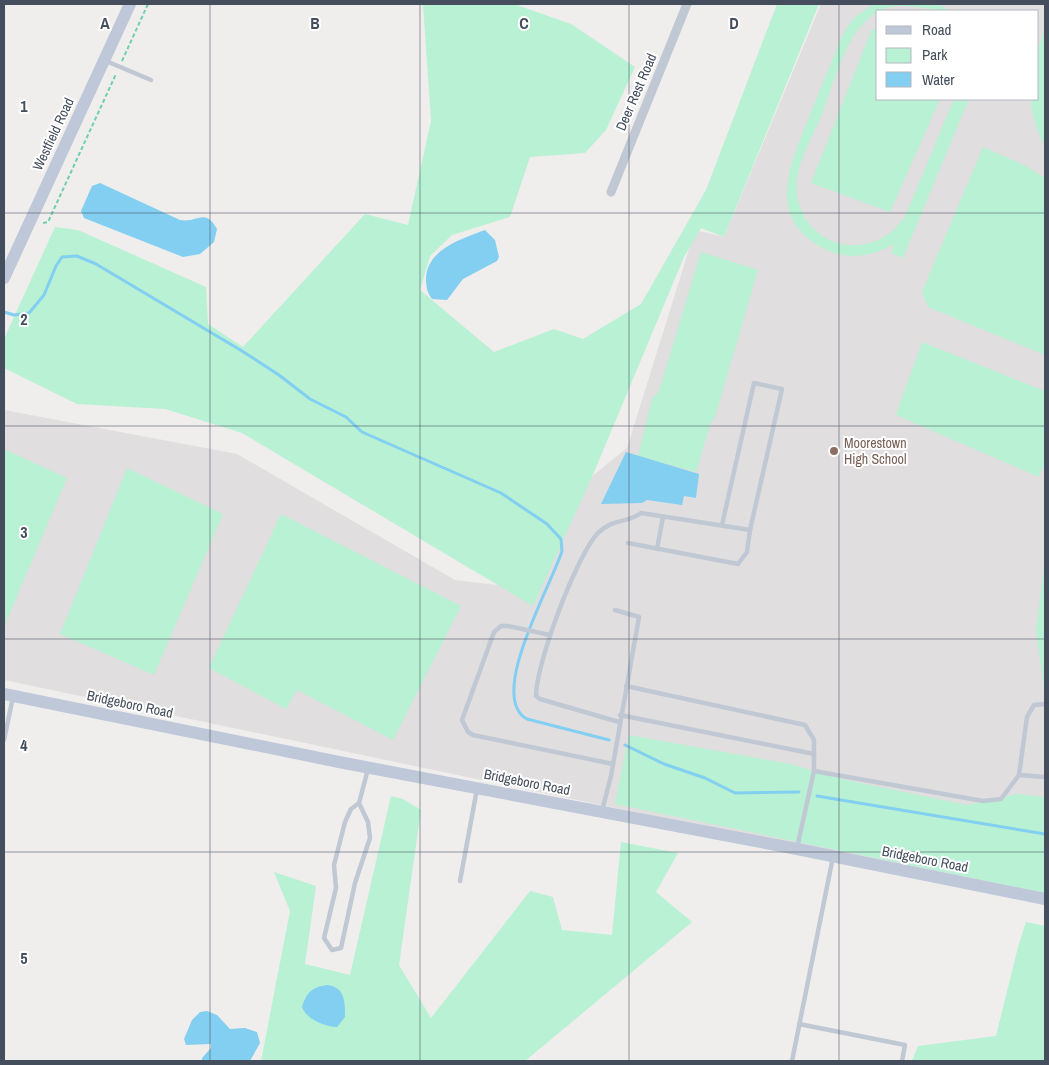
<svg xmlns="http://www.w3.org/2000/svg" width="1049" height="1065" viewBox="0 0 1049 1065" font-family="'Archivo Narrow',sans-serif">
<rect width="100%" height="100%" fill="#f0eded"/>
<!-- education -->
<path fill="#e1dedf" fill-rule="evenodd" d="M821,4h224v894l-1041,-218v-270l233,44 218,126 84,10 46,-108 42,-34 68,-218 29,7zM878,11h160v88h-160z"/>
<!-- green -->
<g fill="#b8f1d4">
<path d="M423,4h91l57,20 64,43 -29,63 -21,23 -55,4 -20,60 -58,18 -22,21 -10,34 74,62 60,-23 29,10 58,-35 65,-114 71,-186h42l-95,233 -23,-9 -17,29 -92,220 -59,129 -291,-173 -77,-24 -88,-5 -73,-36v-29l51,-112 23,3 128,57 2,37 35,23 122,-133 43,11 23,-104z"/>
<path d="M873,4h66l10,7c-23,0 -46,-11 -70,0 -8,4 -18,14 -24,23 -15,23 -23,54 -33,80 -8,20 -21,42 -25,63 -1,9 -1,18 2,27 15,51 83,55 107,10l48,-115h15l-66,159 -12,-5 3,-9c-23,13 -48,17 -73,3 -58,-32 -28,-89 -10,-135 11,-26 21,-52 32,-78l10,-15z"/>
<path d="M1045,28v119c-7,-15 -14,-31 -14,-48h7v-49z"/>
<path d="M872,29l6,2v68h62l-50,113 -79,-29z"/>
<path d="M983,147l43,19 19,12v177l-117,-48 -6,-15z"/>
<path d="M701,252l57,18 -43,147 -4,5 -15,50 -58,-16 14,-57 7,-8z"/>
<path d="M922,342l123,49v71l-6,15 -143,-62z"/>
<path d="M4,449l63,29 -63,149z"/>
<path d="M127,468l96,46 -69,161 -94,-41z"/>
<path d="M281,514l180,92 -68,134 -96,-50 -11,19 -77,-41z"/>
<path d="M1045,560v135l-9,-65z"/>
<path d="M629,735l161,29 56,16 121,25 50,-11 28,3v96l-430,-89z"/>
<path d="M391,796l12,3 18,11 -22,155 32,53 99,-127 23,6 9,33 50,5 9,-93 57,11 -22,39 36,30 -167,139h-264l29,-150 -16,-39 42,14 -11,78 45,11z"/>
<path d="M1026,922l19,4v135h-133l6,-15 78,-10 22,-89z"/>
</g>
<!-- water -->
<g fill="#82cff1">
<path d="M100,183l80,37c18,3 25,-13 37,9l-3,13 -14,12 -17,3 -99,-39 -3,-7 11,-25z"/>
<path d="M485,230l10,10 4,17 -2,4 -34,18 -16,21 -15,-1c-4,-5 -6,-11 -6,-18 -1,-31 35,-42 59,-51z"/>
<path d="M626,452l73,22 -3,24 -12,-2 -2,9 -35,-5 -5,3 -41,1z"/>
<path d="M327,985c18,2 18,17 18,32l-8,10c-12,0 -31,-8 -35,-20 4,-14 10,-20 25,-22z"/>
<path d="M207,1011l10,4 13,14 15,-1 12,4 3,11 -10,18h-48v-3l9,-10v-4l-25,1 -2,-6 8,-19 8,-8z"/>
</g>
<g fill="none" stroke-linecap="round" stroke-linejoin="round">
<!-- stream -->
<g stroke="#82cff1" stroke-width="3">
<path d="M4,312l10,3 15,-2 15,-18 12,-29 6,-9 15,-1 19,8 146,87 37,24 31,24 36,18 16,15 139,61 46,31 14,15 1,12c-9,31 -76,146 -35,168l82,21"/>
<path d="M625,745l39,19 41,14 30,15 64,-1"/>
<path d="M817,796l228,38"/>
</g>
<!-- path -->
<g stroke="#6ed1aa" stroke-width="2" stroke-dasharray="4 2.5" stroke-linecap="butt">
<path d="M122,61l26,-57"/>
<path d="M43,223l5,-1 68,-148"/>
</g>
<!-- lane -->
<g stroke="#c0c8d4" stroke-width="4.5">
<path d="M106,61l45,19"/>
<path d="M628,543l110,21 9,-12 3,-22"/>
<path d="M657,549l6,-32"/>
<path d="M550,635l-42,-9h-7l-7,6 -32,88 6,12 5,3 140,29"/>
<path d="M626,686l179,39 9,15v31l-17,77"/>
<path d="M620,715l194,39"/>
<path d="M619,722l-79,-23 -4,-3c0,-32 40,-140 62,-163 17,-16 28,-9 43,-20l109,17 32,-141 -28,-6 -32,142"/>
<path d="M4,740l9,-43"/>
<path d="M814,771l169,30 18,-2 18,-24 8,-58 7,-12 11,-1"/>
<path d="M1019,775l26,2"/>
<path d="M359,803l9,19 2,16 -15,45 -14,65 -9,2 -8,-12 12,-50 -2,-23 11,-43 6,-13 8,-6 9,-34"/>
<path d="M602,811l9,-35 28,-159 -24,-7"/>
<path d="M460,881l17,-92"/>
<path d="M799,1024l106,21 -3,16"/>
<path d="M792,1061l41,-204"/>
</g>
<!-- street -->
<path stroke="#c0c8d4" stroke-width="9" d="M611,192l76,-188"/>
<!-- secondary -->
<g stroke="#bec8d8" stroke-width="12">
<path d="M4,278l126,-274"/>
<path d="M4,694l335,68 458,87 248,50"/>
</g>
</g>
<!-- grid -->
<path fill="none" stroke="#444e5c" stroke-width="1" stroke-opacity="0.55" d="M210,4v1057M420,4v1057M629,4v1057M839,4v1057M4,213h1041M4,426h1041M4,639h1041M4,852h1041"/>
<!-- markers -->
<circle fill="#8d6e63" stroke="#fff" stroke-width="2" cx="834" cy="451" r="5"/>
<g text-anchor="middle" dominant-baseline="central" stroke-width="4" stroke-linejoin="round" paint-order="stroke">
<!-- street labels -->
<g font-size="14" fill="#444e5c" stroke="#fff">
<text transform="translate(636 92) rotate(-67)">Deer Rest Road</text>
<text transform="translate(53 134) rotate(-65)">Westfield Road</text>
<text transform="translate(130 704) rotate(12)">Bridgeboro Road</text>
<text transform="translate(527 782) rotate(11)">Bridgeboro Road</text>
<text transform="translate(925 859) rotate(11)">Bridgeboro Road</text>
</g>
<!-- education labels -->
<g font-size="14" fill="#785e54" stroke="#fff" text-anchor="start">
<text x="844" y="443">Moorestown<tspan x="844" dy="16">High School</tspan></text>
</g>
</g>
<g font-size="16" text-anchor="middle" font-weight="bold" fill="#444e5c" stroke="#fff" stroke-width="4" stroke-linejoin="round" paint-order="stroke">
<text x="105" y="29">A</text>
<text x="315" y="29">B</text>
<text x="524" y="29">C</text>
<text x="734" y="29">D</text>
<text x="24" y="112">1</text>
<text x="24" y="325">2</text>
<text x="24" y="538">3</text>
<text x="24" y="751">4</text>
<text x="24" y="964">5</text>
</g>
<!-- border -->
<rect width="1049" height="1065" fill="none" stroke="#444e5c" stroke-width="10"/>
<!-- legend -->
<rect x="876" y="10" width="162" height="90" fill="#ffffff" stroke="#b4b8be"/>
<rect x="886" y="26" width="25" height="8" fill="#bec8d8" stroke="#b4b8be"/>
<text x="922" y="35" font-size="15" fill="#444e5c">Road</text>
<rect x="886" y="48" width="25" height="15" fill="#b8f1d4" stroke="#b4b8be"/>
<text x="922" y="60" font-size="15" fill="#444e5c">Park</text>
<rect x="886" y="72" width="25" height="15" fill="#82cff1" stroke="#b4b8be"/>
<text x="922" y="85" font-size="15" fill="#444e5c">Water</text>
</svg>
